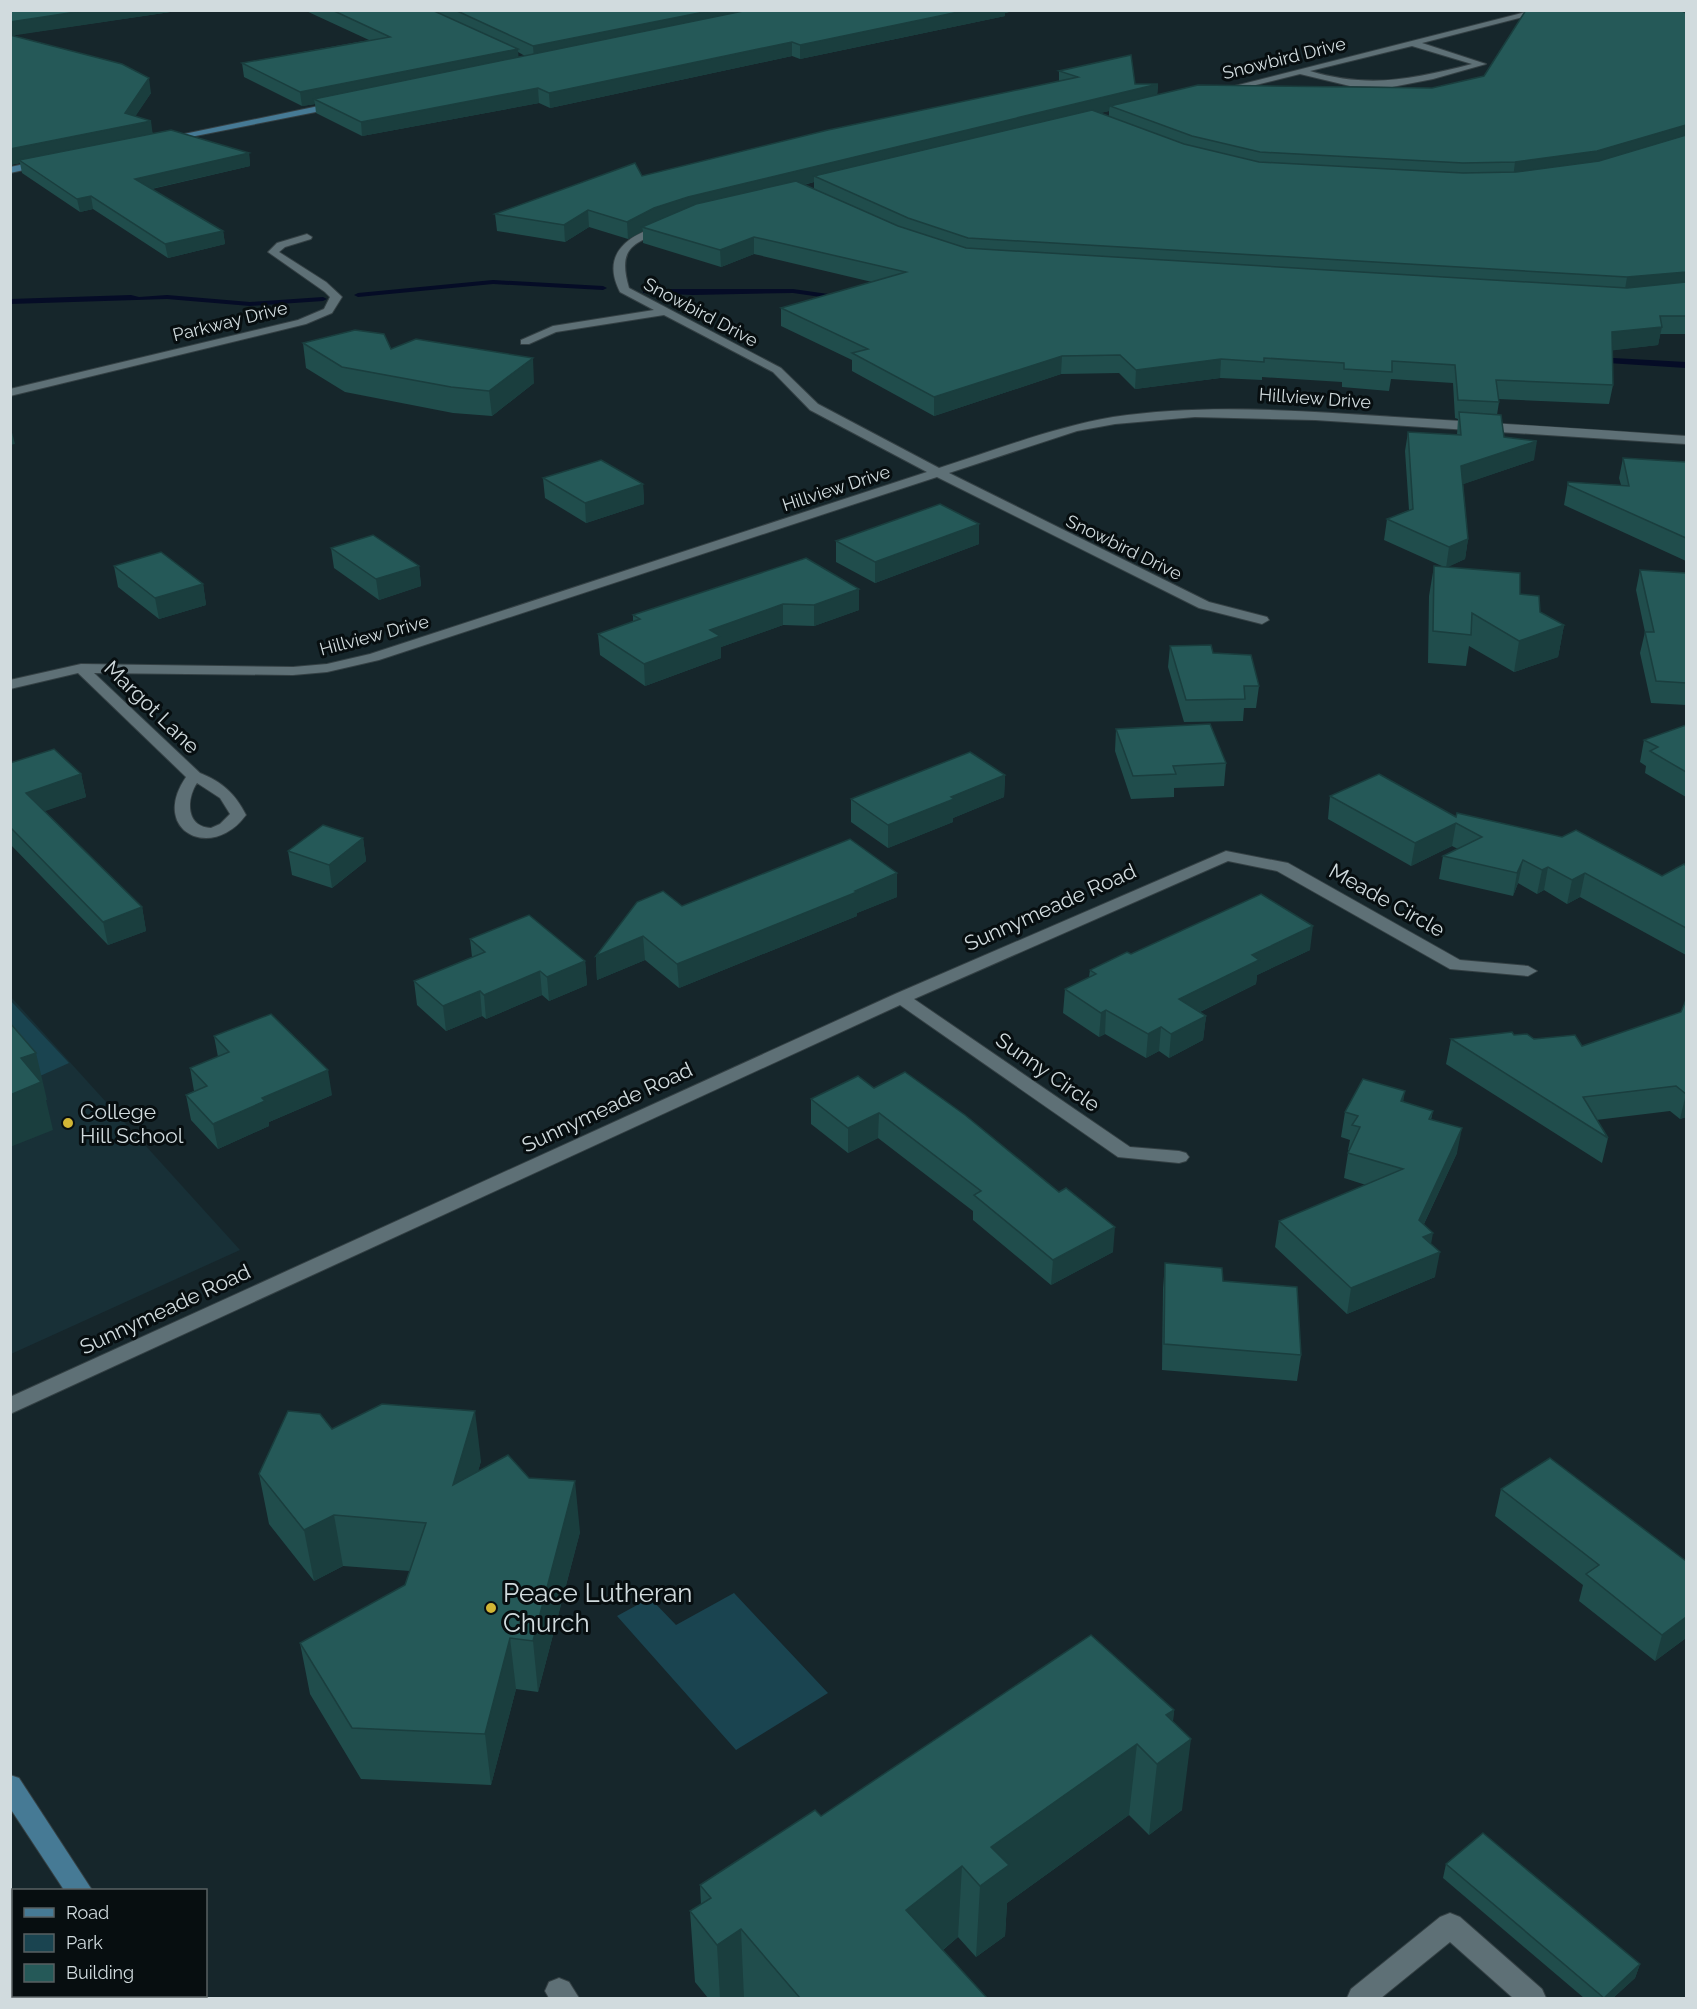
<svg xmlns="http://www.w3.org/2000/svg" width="1697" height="2009" viewBox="0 0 1697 2009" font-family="Raleway,sans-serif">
<rect width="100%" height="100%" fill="#16262b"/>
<!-- built -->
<path fill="#183037" d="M10,996l230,254 -229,104h-1z"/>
<!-- green -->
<g fill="#1a4450">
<path d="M10,1000l59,63 -38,17 -20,-24z"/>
<path d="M734,1593l94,100 -92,57 -119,-134 33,-18 26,27z"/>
</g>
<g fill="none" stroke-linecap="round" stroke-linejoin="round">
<!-- stream -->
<g fill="#050c26" fill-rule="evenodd">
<path d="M493,280l110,6 4,2 -4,2 -110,-6 -135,13 -4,-2 4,-2z"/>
<path d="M643,289h150l49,7 4,2 -4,2 -49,-7 -100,2 -47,-2h-3z"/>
<path d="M131,295l8,2 28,-2 83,7 73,-5 4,2 -4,2 -73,5 -83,-7 -157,5v-5z"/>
<path d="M1595,357l91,5v6l-94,-6 -1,-2z"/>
</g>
<!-- street casing -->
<g stroke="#344044" stroke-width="2">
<g id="street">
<path d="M1534,10h16l-128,33 64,21 -53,15 -41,8 -42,-1 -50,-12 -81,20 -4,-3zM1412,46l60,18c-59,15 -102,25 -162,7z"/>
<path d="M665,224l5,3 -1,2c-36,14 -52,18 -40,59l152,80 37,36 121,64c57,-18 115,-41 174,-51 93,-14 189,-6 282,0 97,6 194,12 291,19v8l-371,-24 -120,-3 -80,7 -38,7 -128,42 260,129 58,15 2,3 -7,4 -63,-16 -262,-131 -558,183 -52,12 -34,3 -199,-2 106,100c22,9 35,20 46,42 -34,47 -97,16 -60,-38l-108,-104 -68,16v-9l71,-16 212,3 34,-3 43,-10 557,-182 -117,-62 -37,-38 -109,-57 -108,17 -27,12h-8v-4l32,-14 101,-16 -34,-18c-20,-39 9,-58 45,-68zM197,783l23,15 10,16 -10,10 -9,4c-25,-1 -25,-28 -14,-45z"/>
<path d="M307,234l5,3 -1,2 -26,8 -6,5 47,30 14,13 2,2 -10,16 -26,11 -296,72v-7l288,-69 26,-11 6,-12 -5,-5 -57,-40 9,-9z"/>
<path d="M1226,851l62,12 172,97 68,6 9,5 -9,5 -78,-7 -173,-98 -49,-10 -314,138 216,148 49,4 7,2 3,4 -3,4 -7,2 -61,-6 -218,-152 -890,409v-17l885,-403z"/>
<path d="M1450,1913l10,4 82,72 4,9h-33l-63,-56 -69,56h-34l4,-9 89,-72z"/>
<path d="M559,1978l10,4 10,16h-30l-4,-7 4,-9z"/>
</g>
</g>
<!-- secondary casing -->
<g stroke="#344044" stroke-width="2">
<g id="secondary">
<path d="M338,102l5,3 -2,2 -176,35 -5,-3z"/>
<path d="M44,160l5,3 -2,2 -37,8v-6z"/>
<path d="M10,1775l9,3 73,112h-28l-54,-82z"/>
<path d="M134,1996h29l1,2h-29z"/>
</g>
</g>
<!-- street -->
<use href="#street" fill="#5e7076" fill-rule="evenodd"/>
<!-- secondary -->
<use href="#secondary" fill="#467a95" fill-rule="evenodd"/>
</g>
<!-- wall -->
<g fill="#204d4c" fill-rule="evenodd">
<path d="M10,10h174l-171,25 138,58 -16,23 18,17 96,20 1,13 -98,23 71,42 2,13 -57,14 -75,-49 -13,3 -58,-39 -2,-10 -10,2z"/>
<path d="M304,10h713l-12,3v3l-205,43 -8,-3 -242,52 -11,-5 -177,33 -46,-23 -1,-9 -13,2 -58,-29 -2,-14 127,-23zM518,52l7,4 -7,1z"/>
<path d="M1526,10h160v324h-26l-2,11 -46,5 1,35 -4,19 -111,-5 1,3 -2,13 7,22 30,23 -71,24 5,55 -3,20 -18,8 73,27 20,18 24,13 -6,32 -44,15 -45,-26 -3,20 -38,-3 1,-67 5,-30 10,1 -60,-27 3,-21 22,-9 -4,-59 3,-19 49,3 1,-16 -3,-1 -2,-35 -62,-4 -2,12 -47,-4v-5l-80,-5v3l-42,-2 -85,11 -16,-16 -58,1 -127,42 -82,-45v-11l-71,-34v-18l91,-26 -118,-28 -33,13 -78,-24v-12l-15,8 -39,-12 -24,15 -68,-11 -2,-17 147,-38 417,-94v-11l76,13h23l-1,11 275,-7 52,-12zM1109,111v5l-9,-3zM814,182v7l-10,-4z"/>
<path d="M303,343l88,6 143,34 -42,33 -39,-3 -108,-21 -39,-24z"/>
<path d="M1623,458l63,4v99l-122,-56 4,-23 53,3 -2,-7z"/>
<path d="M543,478l100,6 1,20 -58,19 -41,-25z"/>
<path d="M979,524v20l-104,39 -39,-21v-21z"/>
<path d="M331,548l88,18 2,20 -42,14 -45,-32z"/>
<path d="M806,558l53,52 -45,16 -31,-1 -62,22v11l-76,28 -45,-31 -2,-21 35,-12v-7z"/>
<path d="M114,566l89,18 3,21 -47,14 -41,-32z"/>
<path d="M1640,570l46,3v132l-35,-2 -11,-50 5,-21 -9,-42z"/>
<path d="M1170,646l43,7 46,33 -3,22h-12l-1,13 -59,1 -16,-55z"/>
<path d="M1686,725v72l-41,-24 1,-7 -6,-4 4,-22z"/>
<path d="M1116,729l110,34 -2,23 -50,2v9l-43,2 -16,-48z"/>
<path d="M10,763l71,11 5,23 -42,14 98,96 4,24 -38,14 -98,-101z"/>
<path d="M1005,775l-1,22 -51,21v4l-65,26 -37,-26v-23z"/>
<path d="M1330,796l126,21 206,59 24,-10v89l-106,-58 -13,7 -23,-14 -7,4 -19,-11 -5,13 -74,-17 4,-23 15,-7 -6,-3 -41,20 -83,-47z"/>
<path d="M363,838l3,23 -34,27 -40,-13 -4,-24z"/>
<path d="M897,897l-40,16v3l-178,72 -34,-28 -48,20 -1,-24 86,-50z"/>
<path d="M470,939l115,22 2,24 -38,16 -7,-6 -56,24 -4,-3 -36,15 -29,-26 -3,-24 58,-24z"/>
<path d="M1310,950l-53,25 -1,9 -56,28 6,4 -3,24 -34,18 -10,-7 -13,7 -41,-24 -6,3 -36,-24 2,-24 24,-12 1,-7 41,-16z"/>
<path d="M1686,1000v117l-6,2 -10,-8 -74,9 12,18 -6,25 -156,-99 5,-25 63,-4 68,11 99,-34z"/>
<path d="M214,1036l118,59 -63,27v4l-51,23 -27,-29 -5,-25 8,-4 -4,-23 28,-11z"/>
<path d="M874,1088l185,104 54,60 -62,33 -78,-65v-9l-95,-73 -30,15 -37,-29v-25z"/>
<path d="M1404,1102l29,9 -2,9 26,33 -33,71 7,20 4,33 -88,37 -72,-67 4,-26 87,-36 -22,-7 4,-25 1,-3h-1l2,-10 -9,-3 4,-25z"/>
<path d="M1165,1263l136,92 -4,26 -135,-11 1,-81z"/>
<path d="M332,1429l149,32 -3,10 102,61 -42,160 -22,-3 -25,96 -130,-6 -51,-85 -10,-51 105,-58 5,-14 -67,-5 -29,15 -45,-57 -10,-50z"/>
<path d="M1501,1489l185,72v77l-31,23 -76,-60 4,-16 -88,-69z"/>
<path d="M1174,1710l-1,11 9,89 -33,25 -20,-20 -122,88 -2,33 -29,21 -18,-20 -15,13 44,48h-279l-13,-16 -5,-71 11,-6 -1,-20 121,-69z"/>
<path d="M1446,1864l194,100 -5,14 -22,20h-29l-141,-120z"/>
</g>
<!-- shaded-wall -->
<g fill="#1a3e3e">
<path d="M89,10h95l-174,26v-14z"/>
<path d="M714,10h68l-248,50 -1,-14z"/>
<path d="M968,10h49l-12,3v3l-205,43v-14z"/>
<path d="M792,42v14l-242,52 -1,-15z"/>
<path d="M518,49l1,14 -205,36 1,5 -13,2 -2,-14z"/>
<path d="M149,78l2,15 -22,33 22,-5 2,15 -134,24 1,3 -10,2v-16l115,-36z"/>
<path d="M1158,84l-1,15 -47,7 -1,5 -286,69 -9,-4v6l-126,31 -46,14 1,4 -15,8 -1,-17 27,-14 34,-11z"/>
<path d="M538,88l1,15 -177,33 -1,-14z"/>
<path d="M1686,125l-1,15 -90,27 -82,11 2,-16z"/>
<path d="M249,153l1,13 -113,26 -2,-13z"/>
<path d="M91,196l2,13 -13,3 -3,-13z"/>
<path d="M588,210l1,17 -24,15 -1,-17z"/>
<path d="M223,231l2,13 -57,14 -3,-14z"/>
<path d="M754,237v17l-33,13 -1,-17z"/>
<path d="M1686,272v14l-62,9 3,-18z"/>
<path d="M1662,327l-4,18 -50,6 4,-19z"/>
<path d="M1062,356l-1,18 -127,42v-19z"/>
<path d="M533,358l1,25 -42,33 -3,-25z"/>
<path d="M1221,359l-1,19 -85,11 1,-19z"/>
<path d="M10,425l5,19 -5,1z"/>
<path d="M1537,441l-3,19 -76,26 3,-20z"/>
<path d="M643,484l1,20 -58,19 -1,-20z"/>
<path d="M979,524v20l-104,39v-21z"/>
<path d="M1468,539l-3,20 -19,9 3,-21z"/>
<path d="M419,566l2,20 -42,14 -3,-21z"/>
<path d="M203,584l3,21 -47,14 -4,-21z"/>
<path d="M859,589v21l-45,16v-21z"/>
<path d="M783,604v21l-62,22v11l-76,28 -1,-22 66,-34z"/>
<path d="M1564,625l-6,32 -44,15 5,-31z"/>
<path d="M81,774l5,23 -55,19 -5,-23z"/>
<path d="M1005,775l-1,22 -51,21v4l-65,26v-23l63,-28z"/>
<path d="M1456,823l-4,23 -41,20 4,-23z"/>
<path d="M363,838l3,23 -34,27 -3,-23z"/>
<path d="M1523,860l-5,23 -5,13 4,-23z"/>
<path d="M1548,867l-4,23 -7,4 5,-24z"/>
<path d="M897,873v24l-40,16v3l-178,72 -2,-24z"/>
<path d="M1585,873l-5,24 -13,7 5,-24z"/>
<path d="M142,907l4,24 -38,14 -5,-23z"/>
<path d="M1313,926l-3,24 -53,25 -1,9 -79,39 2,-24 73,-44z"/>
<path d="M643,936l2,24 -48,20 -1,-24z"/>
<path d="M585,961l2,24 -38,16 -2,-24z"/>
<path d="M540,971l2,24 -56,24 -2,-24z"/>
<path d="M480,991l2,25 -36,15 -3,-25z"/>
<path d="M1106,1010l-1,24 -6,3 2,-24z"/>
<path d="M1206,1016l-3,24 -34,18 2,-24z"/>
<path d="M1161,1027l-2,24 -13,7 2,-24z"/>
<path d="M36,1053l11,47h-1l7,30 -43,17v-52l11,-37z"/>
<path d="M328,1070l4,25 -63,27v4l-51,23 -5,-25 49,-26z"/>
<path d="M1405,1091l-4,25v-15z"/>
<path d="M1686,1094v23l-6,2z"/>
<path d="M879,1113l-1,25 -30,15v-25z"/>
<path d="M1462,1128l-5,25 -43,92 5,-25z"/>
<path d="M1115,1227l-2,25 -62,33 2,-25z"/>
<path d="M1433,1233l-4,23 11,-4 -5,25 -88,37 4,-26 72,-51z"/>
<path d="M475,1411l6,50 -21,74 -7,-50z"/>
<path d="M575,1481l5,51 -42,160 -5,-51z"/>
<path d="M334,1515l9,51 -29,15 -10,-51z"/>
<path d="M1686,1617v21l-31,23 7,-26z"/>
<path d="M510,1638l6,51 -25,96 -6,-51z"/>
<path d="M1174,1710l-6,46 23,-17 -9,71 -33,25 8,-71 9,-49z"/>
<path d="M1137,1744l-8,71 -122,88 -2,33 -29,21 4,-71 11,-39z"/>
<path d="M962,1866l-4,71 -53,44 1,-71z"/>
<path d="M741,1929l3,69h-24l-3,-53z"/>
<path d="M1640,1964l-5,14 -22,20h-9z"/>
</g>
<!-- building -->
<g fill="#255958" stroke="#1a3e3e" stroke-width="1.5">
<path d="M10,10h79l-79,12z"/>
<path d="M332,10h100l86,39 -218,43 -58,-29 148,-26z"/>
<path d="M455,10h259l-181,36z"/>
<path d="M748,10h220l-168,35 -8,-3 -243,51 -11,-5 -177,34 -47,-23z"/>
<path d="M1526,10h154l6,3v112l-89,26 -82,11 -52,1 -203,-11 -68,-16 -82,-30 88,-21 234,3 52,-12z"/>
<path d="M10,35l112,29 27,14 -24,35 26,8 -141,28z"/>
<path d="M1131,55l4,29h23l-470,113 -34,11 -27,14 -39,-12 -24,15 -69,-11 140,-51 7,13 186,-46 250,-53 -19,-6z"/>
<path d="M1092,110l92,34 75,18 204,11 53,-1 83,-11 87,-26v137l-59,5 -659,-39 -60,-20 -94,-42z"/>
<path d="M171,130l78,23 -114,26 88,52 -58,13 -74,-48 -14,3 -58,-39z"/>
<path d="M796,181l102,45 68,22 661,40 59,-6v34h-26l2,11 -50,5 1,53 -117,-5 3,22 -41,-2 -3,-35 -63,-4v11l-48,-3v-6l-80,-5v4l-43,-3 -85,11 -16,-15 -58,1 -128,41 -82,-44 16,-4 -87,-41 125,-36 -152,-35 -34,13 -78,-23 54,-23z"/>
<path d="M355,330l29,4 7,15 25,-10 117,19 -44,33 -38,-4 -109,-20 -39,-24z"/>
<path d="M1459,412l42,3 3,22 33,4 -76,25 7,73 -19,8 -62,-28 26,-10 -5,-77 53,3z"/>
<path d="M1623,458l63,4v76l-118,-53v-3l61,4z"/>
<path d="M601,460l42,24 -58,19 -42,-25z"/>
<path d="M940,504l39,20 -104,38 -39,-21z"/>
<path d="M373,535l46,31 -43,13 -45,-31z"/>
<path d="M161,552l42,32 -48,14 -41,-32z"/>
<path d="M806,558l53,31 -45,16 -31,-1 -73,26 10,6 -76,28 -46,-30 42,-15 -7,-4z"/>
<path d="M1434,566l86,7v21l19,2 1,16 24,13 -45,16 -47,-28 -1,22 -38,-4z"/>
<path d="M1640,570l46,3v110l-30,-2 -11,-49h9z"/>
<path d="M1211,645l2,8 38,2 8,31h-15l1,13 -59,1 -16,-54z"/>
<path d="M1210,724l16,39 -53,3 3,8 -43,2 -17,-47z"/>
<path d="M1686,725v47l-36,-21 8,-4 -14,-7z"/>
<path d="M54,749l27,25 -55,19 116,114 -39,15 -93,-95v-64z"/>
<path d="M970,752l35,23 -54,22 3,2 -66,26 -37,-26z"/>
<path d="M1379,774l77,43 1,-4 105,24 14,-7 86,46 22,-12 2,2v62l-101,-55 -13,7 -24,-13 -6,3 -19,-10 -6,13 -74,-17 39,-19 -26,-14 -41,20 -85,-47z"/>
<path d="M323,825l40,13 -34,27 -41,-14z"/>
<path d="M850,839l47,34 -42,18 2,1 -180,72 -34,-28 -47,20 41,-54 26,-11 19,15z"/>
<path d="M1261,894l52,32 -61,29 7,5 -80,39 27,17 -35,18 -10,-7 -13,7 -42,-24 -5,3 -36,-24 31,-15 -6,-4 37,-18 4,2z"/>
<path d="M529,915l56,46 -38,16 -7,-6 -56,24 -4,-4 -37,15 -29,-25 71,-29 -15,-13z"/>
<path d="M1686,1000v94l-10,-8 -93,11 25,41 -157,-99 61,-7 2,3 13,-1 7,5 41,-4 7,11 99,-34z"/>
<path d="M271,1014l57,56 -66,28 3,3 -52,23 -27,-29 21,-9 -17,-18 39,-16 -15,-16z"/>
<path d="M10,1023l26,30 -15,5 20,24 -31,13z"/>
<path d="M905,1072l60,43 94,77 7,-4 49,39 -62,33 -79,-65 7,-4 -102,-78 -31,15 -37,-29 47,-23 16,12z"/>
<path d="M1363,1079l42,12 -4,10 32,10 -4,8 33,9 -43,92 14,13 -10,4 17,15 -89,36 -72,-67 124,-52 -55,-16 12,-26 -8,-2 6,-9 -13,-4z"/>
<path d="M1165,1263l57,5 1,13 74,6 4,68 -137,-11z"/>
<path d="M382,1404l93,7 -22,74 55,-30 21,23 46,3 -42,160 -23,-3 -25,96 -133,-6 -52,-85 105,-58 21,-62 -92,-8 -30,15 -45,-56 29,-63 32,3 12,15z"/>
<path d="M1550,1458l136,103v56l-24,18 -76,-61 13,-9 -98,-76z"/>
<path d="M1091,1635l83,75 -8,5 25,24 -34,25 -20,-20 -146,103 18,18 -29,21 -18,-20 -56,44 81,88h-187l-59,-69 -24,16 -27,-34 21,-13 -11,-13 115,-75 6,6z"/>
<path d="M1483,1833l157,131 -36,34 -158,-134z"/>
</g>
<!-- markers -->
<g fill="#d2b635" stroke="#070e10" stroke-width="2">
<circle cx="68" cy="1123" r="6"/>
<circle cx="491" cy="1608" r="6"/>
</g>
<g text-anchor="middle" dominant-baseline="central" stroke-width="6" stroke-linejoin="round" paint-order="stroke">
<!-- far-street labels -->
<g font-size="18" fill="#d1dbde" stroke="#070e10">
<text transform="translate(1284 58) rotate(-14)">Snowbird Drive</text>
<text transform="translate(701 312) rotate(28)">Snowbird Drive</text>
<text transform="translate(230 321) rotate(-14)">Parkway Drive</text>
<text transform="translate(1315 398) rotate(4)">Hillview Drive</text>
<text transform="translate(836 488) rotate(-18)">Hillview Drive</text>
<text transform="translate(1124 547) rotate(26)">Snowbird Drive</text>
<text transform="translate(374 635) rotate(-15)">Hillview Drive</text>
</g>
<!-- street labels -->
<g font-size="21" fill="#d1dbde" stroke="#070e10">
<text transform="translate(152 707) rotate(44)">Margot Lane</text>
<text transform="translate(1387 900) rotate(29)">Meade Circle</text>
<text transform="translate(1050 907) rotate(-24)">Sunnymeade Road</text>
<text transform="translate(1048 1072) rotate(35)">Sunny Circle</text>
<text transform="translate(607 1107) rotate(-25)">Sunnymeade Road</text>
<text transform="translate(165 1309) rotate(-25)">Sunnymeade Road</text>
</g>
<!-- poi labels -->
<g font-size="21" fill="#d1dbde" stroke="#070e10" text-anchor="start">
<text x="80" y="1111">College<tspan x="80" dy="24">Hill School</tspan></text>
</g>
<!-- near-poi labels -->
<g font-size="26" fill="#d1dbde" stroke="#070e10" text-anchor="start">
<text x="503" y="1593">Peace Lutheran<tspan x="503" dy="30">Church</tspan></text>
</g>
</g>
<!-- border -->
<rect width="1697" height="2009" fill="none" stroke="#d1dbde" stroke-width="24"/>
<!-- legend -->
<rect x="12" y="1889" width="195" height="108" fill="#070e10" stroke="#586062" stroke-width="1.5"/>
<rect x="24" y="1908" width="30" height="9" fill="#467a95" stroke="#586062" stroke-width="1.5"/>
<text x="66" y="1919" font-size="18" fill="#d1dbde">Road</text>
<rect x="24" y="1934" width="30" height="18" fill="#1a4450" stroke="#586062" stroke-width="1.5"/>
<text x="66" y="1949" font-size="18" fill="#d1dbde">Park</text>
<rect x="24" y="1964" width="30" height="18" fill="#255958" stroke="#586062" stroke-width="1.5"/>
<text x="66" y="1979" font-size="18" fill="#d1dbde">Building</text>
</svg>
